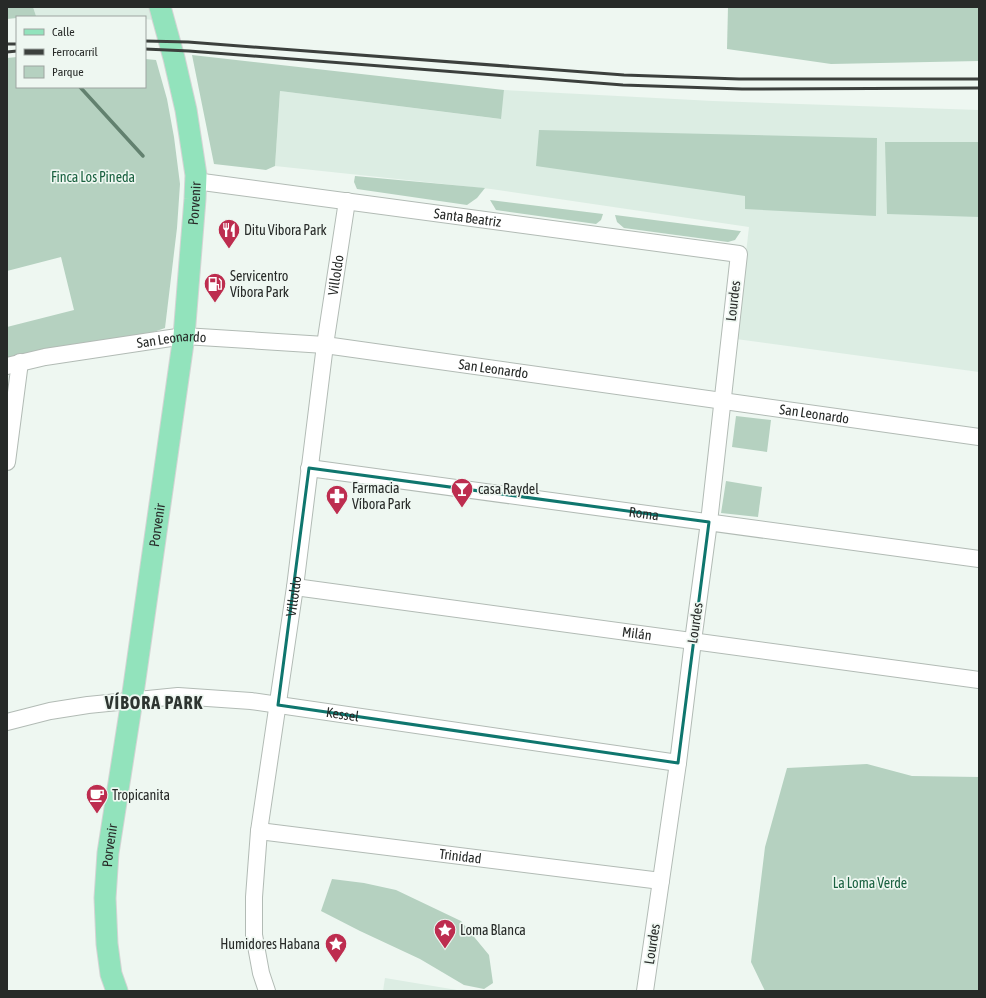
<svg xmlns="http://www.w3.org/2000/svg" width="986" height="998" viewBox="0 0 986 998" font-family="'Asap Condensed',sans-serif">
<rect width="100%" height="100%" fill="#eef7f1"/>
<!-- built -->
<g fill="#dcede3">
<path d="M33,7h117l3,13 -8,-1v-2l-109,-1z"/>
<path d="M504,90l209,11 266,9v262l-243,-33 13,-112 -258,-38 -216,-23 5,-75 220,28z"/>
<path d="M385,978l78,13h-80z"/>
</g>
<!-- green -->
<g fill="#b5d1c0">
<path d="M7,7h26l3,9 -29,3z"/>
<path d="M728,7h251v54l-148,3 -104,-15z"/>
<path d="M192,55l312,35 -3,29 -221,-28 -5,75 -9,4 -52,-6z"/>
<path d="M17,57v30h128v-28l11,1 11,39 7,38 6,47 -3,44 -12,100 -17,6 -141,25v-32l67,-17 -13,-53 -54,14v-213z"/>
<path d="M539,130l338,8 -1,78 -131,-7v-13l-209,-30z"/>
<path d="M885,142h94v75l-92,-3z"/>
<path d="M355,176l130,12 -8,10 -10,7 -110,-16 -3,-7z"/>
<path d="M490,200l113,14 -2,6 -5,4 -100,-14z"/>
<path d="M615,215l125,16h1l-6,9 -7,2 -104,-14 -7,-6z"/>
<path d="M736,416l35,4 -4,32 -35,-5z"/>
<path d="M726,481l36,6 -4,30 -37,-4z"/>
<path d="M867,764l45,12 67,1v214h-214l-14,-29 14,-115 22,-79z"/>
<path d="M332,879l32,4 32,7 65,31 28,34 4,28 -9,6 -20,-4 -44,-26 -60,-28 -39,-20z"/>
</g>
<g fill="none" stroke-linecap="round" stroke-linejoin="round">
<!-- stream -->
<path stroke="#62816f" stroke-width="3.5" d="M80,87l63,69"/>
<!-- minor casing -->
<g stroke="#b2bbb5" stroke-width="18">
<g id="minor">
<path id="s1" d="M195,181l544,73 -30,268 -16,119 -15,122 -33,228"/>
<path id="s2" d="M7,366l38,-9 139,-21 141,9 654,92"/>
<path d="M7,462l13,-100"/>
<path id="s3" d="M309,468l670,91"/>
<path id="s4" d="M295,587l684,93"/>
<path id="s5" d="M7,722l43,-11 38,-6 90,-9 73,5 427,62"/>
<path id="s6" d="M259,831l402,50"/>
<path id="s7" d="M267,991l-6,-18 -7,-38v-38l5,-66 36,-244 30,-242 22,-144"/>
</g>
</g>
<!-- major casing -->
<g stroke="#d4d4d4" stroke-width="23">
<g id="major">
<path id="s8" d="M117,991l-6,-17 -4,-30 -2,-46 3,-45 24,-153 52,-364 11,-137 1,-24 -10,-65 -12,-52 -14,-51"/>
</g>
</g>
<!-- minor -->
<use href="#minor" stroke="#fff" stroke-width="16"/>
<!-- major -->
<use href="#major" stroke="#92e3bc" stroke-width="21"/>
<!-- rail -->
<g stroke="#3c403d" stroke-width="3">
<path d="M145,41l43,1 436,33 115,4h240"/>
<path d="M7,44h10"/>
<path d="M145,49l44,2 434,34 119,4 237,-1"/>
<path d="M7,52l10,-1"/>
</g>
</g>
<!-- marked area -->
<path fill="none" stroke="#0f766e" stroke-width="3" stroke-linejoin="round" d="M309,468l400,54 -31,241 -400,-58z"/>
<!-- icons -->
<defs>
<g id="restaurant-pin" transform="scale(1.15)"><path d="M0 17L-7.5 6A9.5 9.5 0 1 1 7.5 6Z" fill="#bd2d4f" stroke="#eef7f1"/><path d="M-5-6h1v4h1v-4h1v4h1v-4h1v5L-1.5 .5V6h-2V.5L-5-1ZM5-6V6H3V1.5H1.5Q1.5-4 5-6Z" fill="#fff"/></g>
<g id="fuel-pin" transform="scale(1.15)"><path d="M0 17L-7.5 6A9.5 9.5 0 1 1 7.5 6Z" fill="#bd2d4f" stroke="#eef7f1"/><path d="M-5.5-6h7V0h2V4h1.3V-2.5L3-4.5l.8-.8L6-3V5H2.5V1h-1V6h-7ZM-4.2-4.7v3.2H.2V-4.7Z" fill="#fff"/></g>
<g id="bar-pin" transform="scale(1.15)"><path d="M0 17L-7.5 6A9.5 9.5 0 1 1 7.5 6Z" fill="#bd2d4f" stroke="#eef7f1"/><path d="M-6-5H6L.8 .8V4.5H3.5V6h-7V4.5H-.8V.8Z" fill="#fff"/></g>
<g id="pharmacy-pin" transform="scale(1.15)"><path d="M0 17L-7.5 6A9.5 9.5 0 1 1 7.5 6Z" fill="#bd2d4f" stroke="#eef7f1"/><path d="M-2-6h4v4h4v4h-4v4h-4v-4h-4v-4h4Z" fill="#fff"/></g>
<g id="cafe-pin" transform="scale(1.15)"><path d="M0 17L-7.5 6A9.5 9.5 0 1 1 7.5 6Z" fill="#bd2d4f" stroke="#eef7f1"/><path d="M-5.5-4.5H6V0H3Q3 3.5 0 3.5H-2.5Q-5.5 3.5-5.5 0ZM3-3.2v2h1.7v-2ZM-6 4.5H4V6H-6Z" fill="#fff"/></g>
<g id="sight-pin" transform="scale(1.15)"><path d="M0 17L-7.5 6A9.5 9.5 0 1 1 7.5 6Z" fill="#bd2d4f" stroke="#eef7f1"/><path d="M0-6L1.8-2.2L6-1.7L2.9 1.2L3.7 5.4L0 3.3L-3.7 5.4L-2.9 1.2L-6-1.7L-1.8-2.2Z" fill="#fff"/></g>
</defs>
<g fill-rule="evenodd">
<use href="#restaurant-pin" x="229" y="230"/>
<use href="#fuel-pin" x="215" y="284"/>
<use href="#bar-pin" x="462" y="489"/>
<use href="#pharmacy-pin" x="337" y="496"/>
<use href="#cafe-pin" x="97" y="795"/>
<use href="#sight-pin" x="445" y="930"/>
<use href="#sight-pin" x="336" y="944"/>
</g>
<g text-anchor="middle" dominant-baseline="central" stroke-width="3.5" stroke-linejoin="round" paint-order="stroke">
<!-- park labels -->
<g font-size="14" fill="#1b6241" stroke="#eef7f1">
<text x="93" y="177">Finca Los Pineda</text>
<text x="870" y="883">La Loma Verde</text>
</g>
<!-- street labels -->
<g font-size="14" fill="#272a28" stroke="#eef7f1">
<text stroke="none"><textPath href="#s8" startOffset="795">Porvenir</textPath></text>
<text stroke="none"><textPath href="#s1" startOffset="275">Santa Beatriz</textPath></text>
<text stroke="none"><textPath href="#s7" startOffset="723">Villoldo</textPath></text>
<text transform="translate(733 301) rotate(-83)">Lourdes</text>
<text stroke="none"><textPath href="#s2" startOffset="167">San Leonardo</textPath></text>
<text stroke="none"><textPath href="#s2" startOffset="491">San Leonardo</textPath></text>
<text stroke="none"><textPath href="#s2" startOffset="815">San Leonardo</textPath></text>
<text stroke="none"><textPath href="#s3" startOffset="338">Roma</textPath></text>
<text stroke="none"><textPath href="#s8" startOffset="471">Porvenir</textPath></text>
<text stroke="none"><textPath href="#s7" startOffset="399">Villoldo</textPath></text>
<text transform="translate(695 623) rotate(-82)">Lourdes</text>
<text stroke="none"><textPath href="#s4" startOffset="345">Milán</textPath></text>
<text stroke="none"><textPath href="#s5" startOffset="339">Kessel</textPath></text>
<text stroke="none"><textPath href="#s8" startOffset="147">Porvenir</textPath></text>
<text stroke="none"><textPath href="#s6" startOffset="203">Trinidad</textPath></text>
<text transform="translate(652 944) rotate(-81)">Lourdes</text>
</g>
<!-- poi labels -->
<g font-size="14" fill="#272a28" stroke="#eef7f1" text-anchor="start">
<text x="244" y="230">Ditu Vibora Park</text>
<text x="230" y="276">Servicentro<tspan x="230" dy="16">Víbora Park</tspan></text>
<text x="352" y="488">Farmacia<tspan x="352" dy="16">Víbora Park</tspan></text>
<text x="478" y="489">casa Raydel</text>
<text x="112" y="795">Tropicanita</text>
<text x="460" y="930">Loma Blanca</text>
<text x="320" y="944" text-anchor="end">Humidores Habana</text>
</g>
<!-- district labels -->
<g font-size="18" font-weight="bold" letter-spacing="1" fill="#2d3430" stroke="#eef7f1">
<text x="154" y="702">VÍBORA PARK</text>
</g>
</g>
<!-- border -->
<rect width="986" height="998" fill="none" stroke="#272a28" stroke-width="16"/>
<!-- legend -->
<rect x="16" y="16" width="130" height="72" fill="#eef7f1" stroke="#9ea5a1"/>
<rect x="24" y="29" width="20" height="6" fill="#92e3bc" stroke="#9ea5a1"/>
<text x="52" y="36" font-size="12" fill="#272a28">Calle</text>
<rect x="24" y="49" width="20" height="6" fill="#3c403d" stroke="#9ea5a1"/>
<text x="52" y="56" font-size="12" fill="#272a28">Ferrocarril</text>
<rect x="24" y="66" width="20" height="12" fill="#b5d1c0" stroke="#9ea5a1"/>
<text x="52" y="76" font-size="12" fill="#272a28">Parque</text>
</svg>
